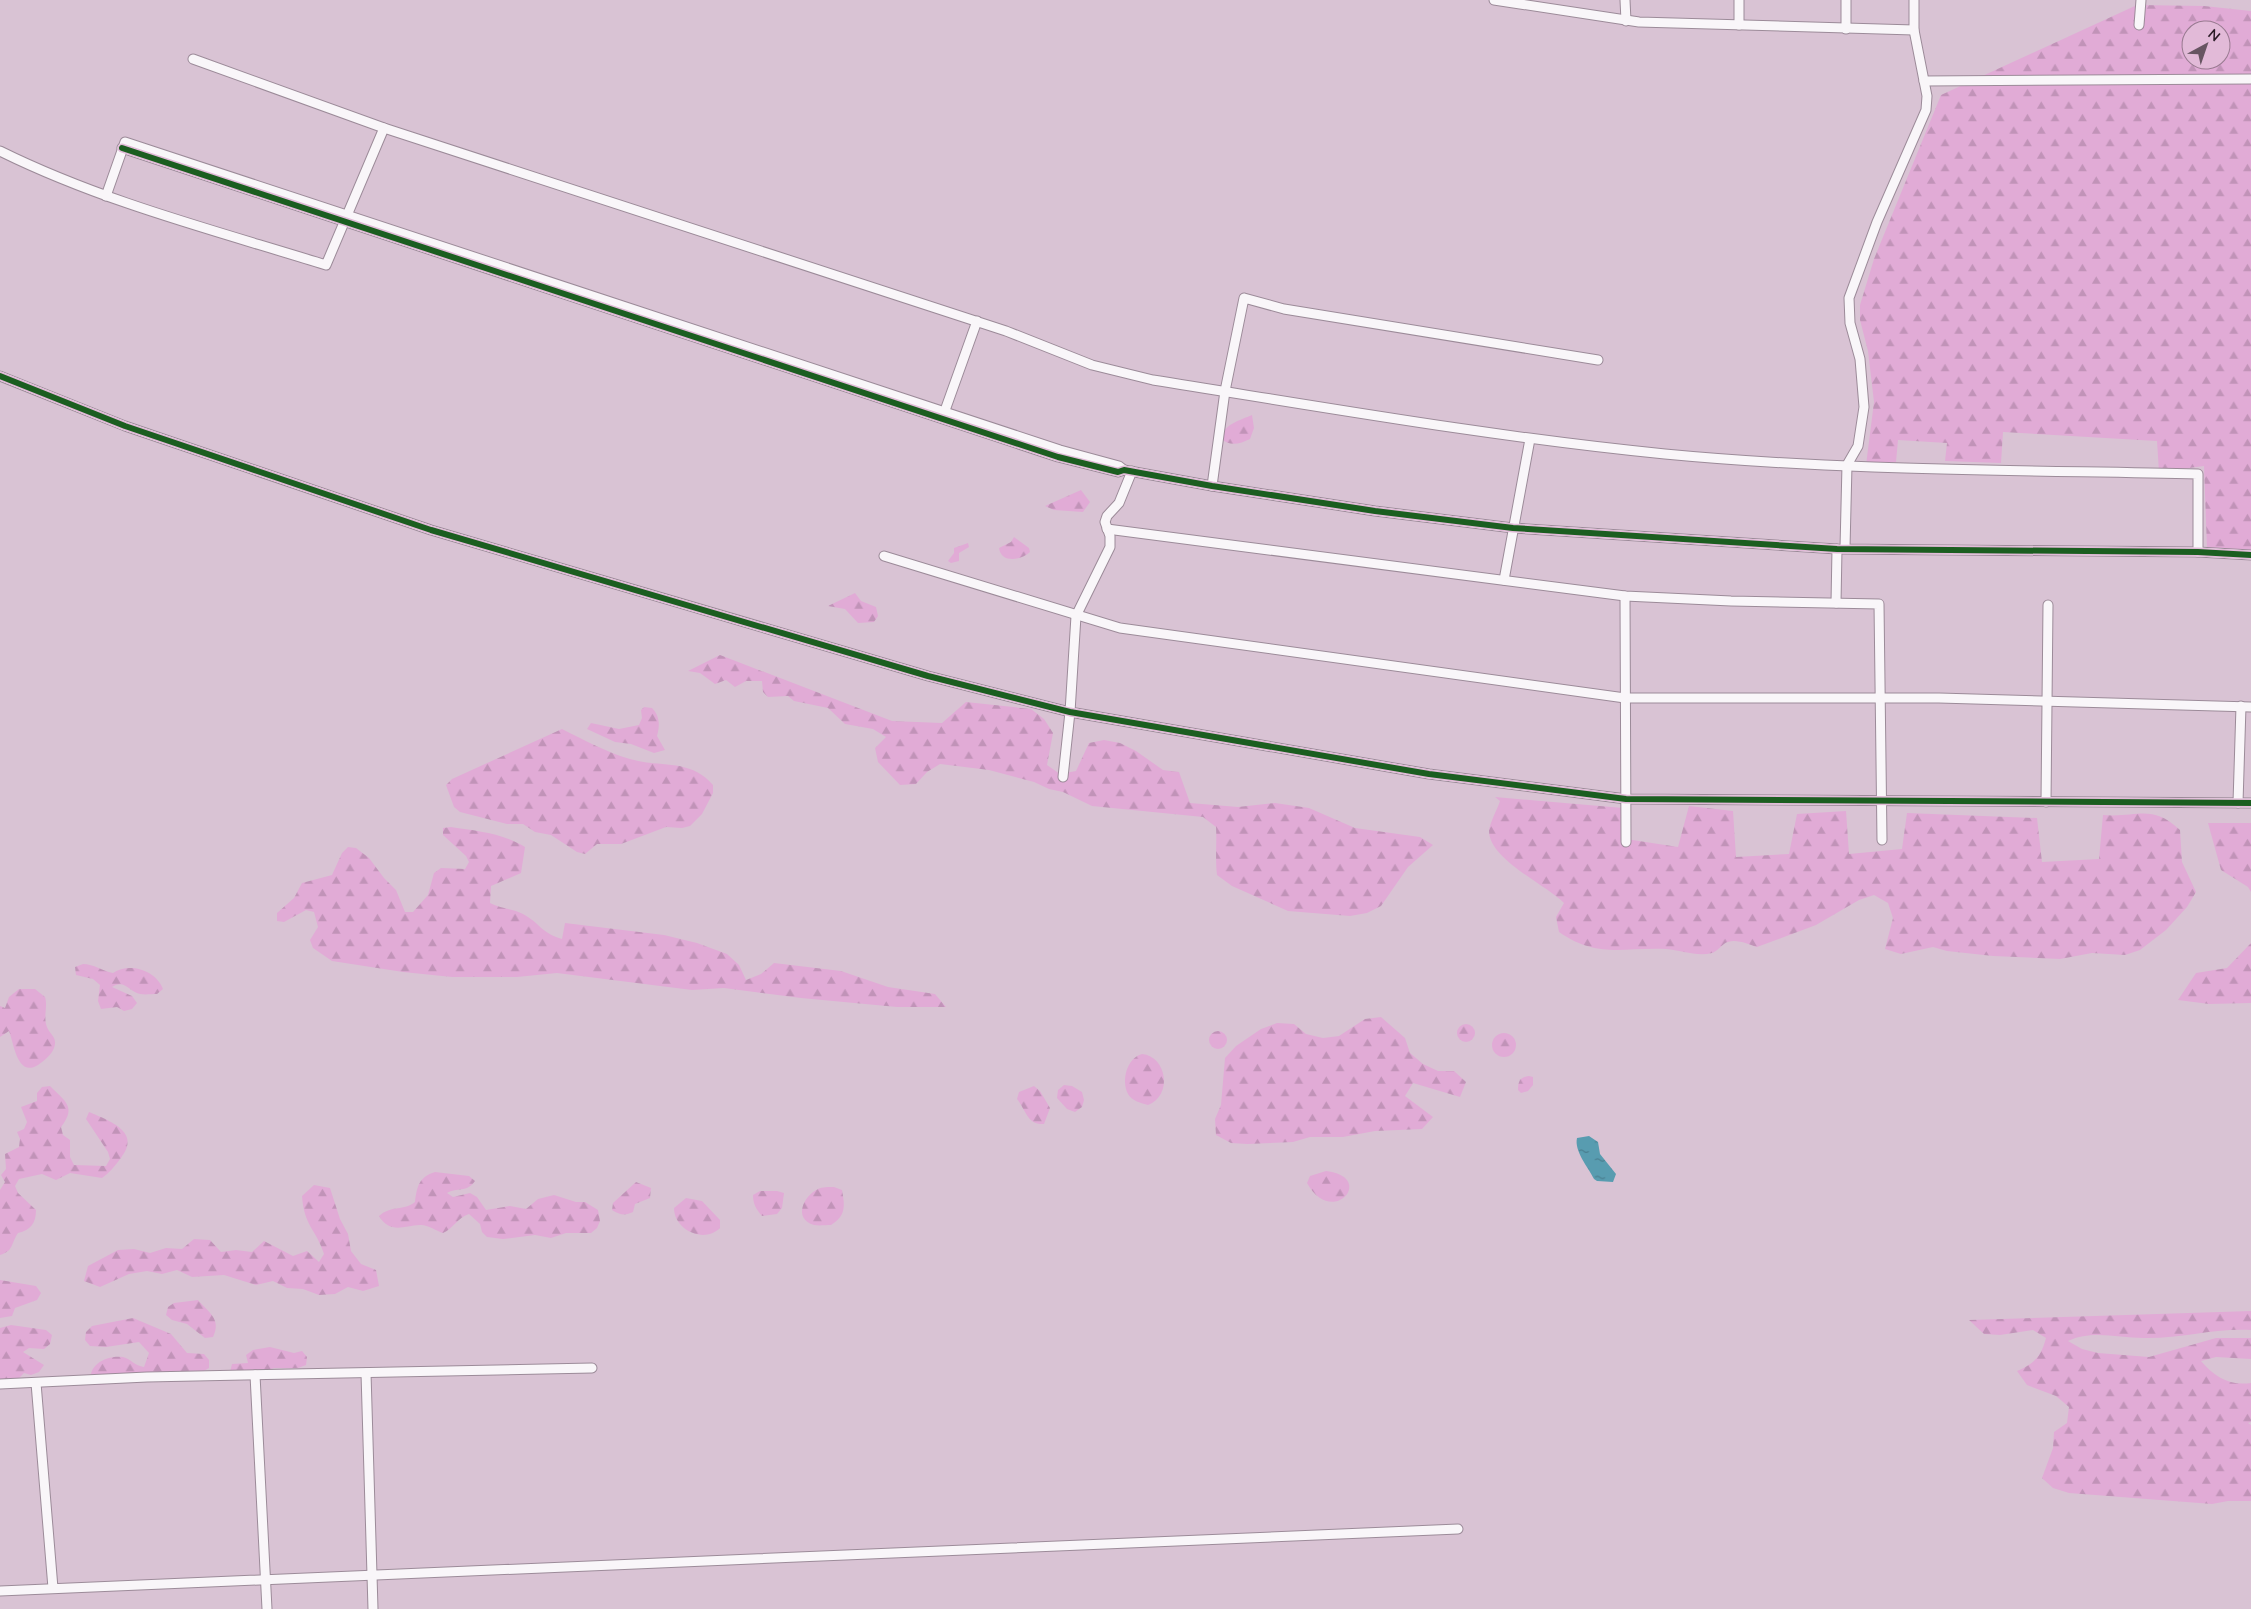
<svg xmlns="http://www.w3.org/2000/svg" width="2251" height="1609" viewBox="0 0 2251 1609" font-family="Mulish,sans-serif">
<defs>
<pattern id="forest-firs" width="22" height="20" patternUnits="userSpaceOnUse" patternTransform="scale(1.25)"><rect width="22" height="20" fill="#e1abd6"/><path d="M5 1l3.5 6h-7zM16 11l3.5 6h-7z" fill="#c193b8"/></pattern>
<pattern id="water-ripples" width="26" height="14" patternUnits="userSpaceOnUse" patternTransform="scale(1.25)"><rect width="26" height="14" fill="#589cb0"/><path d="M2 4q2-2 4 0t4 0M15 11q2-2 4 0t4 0" fill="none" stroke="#497e8f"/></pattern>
</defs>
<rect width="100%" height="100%" fill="#d9c3d4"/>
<!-- forest -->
<g fill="url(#forest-firs)" fill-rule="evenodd">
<path d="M2137,5l67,1 47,5v539l-44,-2 -3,-82 -45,6 -2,-31 -154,-9 -2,31 -56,-2 2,-18 -49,-3 -2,22 -30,3 8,-63 -6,-51 -8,-31v-15l14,-46 67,-164zM2191,30h30v30h-30z"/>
<path d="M1252,415l2,13 -4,11c-10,5 -21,8 -29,-1 2,-13 19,-18 31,-23z"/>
<path d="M1081,490l9,12 -7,10 -29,-2 -9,-4z"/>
<path d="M1014,537l15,11 1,4c-8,8 -29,12 -31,-4l12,-6z"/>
<path d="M968,543l1,4 -10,6v8l-8,2 -3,-2 6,-8v-5z"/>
<path d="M855,593l6,8 15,6 2,9 -4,6 -16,1 -13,-14 -17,-3z"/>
<path d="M720,655l172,66 50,2 24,-21 65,7 13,10 9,14 -6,32 13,9 16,-3 13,-28 15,-3 16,3 16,8 27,19 16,2 11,31 48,4 37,-4 34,5 46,20 65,9 13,8 -25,22 -27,39 -14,7 -17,3 -62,-5 -56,-25 -15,-11c-2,-17 0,-32 -1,-48l-13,-10 -111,-11 -29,-14 -14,-3 -15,-7 -45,-12 -49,-6 -13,8 -11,12 -16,1 -22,-23 -3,-14 11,-11 -13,-8 -28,-5 -17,-16 -34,-7 -6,-5 -20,1 -5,-5 -1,-11h-16l-11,6 -9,-7 -11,4 -15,-11 -12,-2z"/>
<path d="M644,707l8,1c8,8 8,18 5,28l8,14 -11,3 -23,-9 -16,-2 -28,-13 4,-6 28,6 20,-4 3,-7 -1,-8z"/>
<path d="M562,729c22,11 44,23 68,30 30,9 60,-1 83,26v8l-11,21 -12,12 -8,2 -16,-1 -45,17h-24l-12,10 -8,-2 -26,-17 -16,-3 -12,-8h-16l-47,-12 -6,-5 -8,-22 6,-6z"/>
<path d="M1495,797l128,11 3,31 52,8 11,-41 44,5 3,46 53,-3 8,-40 49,-3 3,43 53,-5 5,-36 130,5 5,44 57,-3 4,-44c35,3 48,-12 77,15l2,32 14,30 -9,15 -21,23 -26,20 -15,5 -33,-2 -32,6 -67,-3 -46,-5 -14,-4 -32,7 -16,-5 8,-31 -5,-15 -14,-8 -15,5 -43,25 -59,22c-9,-3 -24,-10 -33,-3 -4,3 -8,8 -12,9 -15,4 -31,-3 -46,-4 -43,-2 -68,10 -107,-17l-3,-15 8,-14c-18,-18 -75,-44 -75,-72 1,-9 8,-21 11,-30z"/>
<path d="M2208,823h43v69l-3,-5 -27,-17z"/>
<path d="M451,827c26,4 51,6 74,20l-4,26 -30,13 -1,17c12,6 24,6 33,11 17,9 18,19 39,25l3,-16 99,12 33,8 30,11 12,11 7,15 15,-6 13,-11 67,8 47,16 47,7 11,13h-49l-96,-9 -77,-10 -32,2 -135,-17 -40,4h-65l-49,-5 -71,-11 -19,-13 -3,-8 8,-13 -4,-15 -8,-2 -22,12 -7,-1v-8l17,-15 8,-15 30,-8 10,-22 6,-6 8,1 13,10 15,20 12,12 9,22h8l15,-17 6,-22 7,-5 24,1 4,-7 -3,-6 -23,-21v-7z"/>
<path d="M2251,943v60l-42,1 -31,-4 18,-27 31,-5z"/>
<path d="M83,964c11,0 19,7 30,9 16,-11 43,-3 50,16l-6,5c-5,0 -12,1 -17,0 -12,-3 -15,-15 -28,-7l20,9 5,7 -5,6 -8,2 -7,-4 -16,2 -3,-8 2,-16 -7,-6 -17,-4 -1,-8z"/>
<path d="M19,989h16l10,8c3,9 -2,21 2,30 3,8 11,10 7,21 -2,6 -10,13 -16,17 -21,13 -24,-22 -29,-34l-9,6v-31l5,2 4,-11z"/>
<path d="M1381,1017l24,21 5,15 13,11 15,7h16l12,11 -6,15 -47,-14 -8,13 28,21 -11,12 -47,2 -32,6h-33l-17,5 -46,2 -16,-1 -15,-8 -1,-16 6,-14 4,-47 11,-12 25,-17 16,-6 17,1 12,10 17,4 16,-2 26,-17z"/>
<circle cx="1466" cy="1033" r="9"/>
<circle cx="1218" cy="1040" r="9"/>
<circle cx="1504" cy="1045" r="12"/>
<path d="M1142,1054c25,2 31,42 6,51 -7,-2 -16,-4 -20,-11 -7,-14 -1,-36 14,-40z"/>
<path d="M1529,1076l4,1v8l-5,6 -7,2 -3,-3c0,-9 2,-13 11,-14z"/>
<path d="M1064,1085l8,1 10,6 2,8 -2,7 -7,5 -8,-3 -10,-11 1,-8z"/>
<path d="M50,1086c15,15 27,21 11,41l2,8 7,5v17l4,8 32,1 4,-7 -2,-7 -22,-33 3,-7c21,9 53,20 32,46 -6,8 -12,15 -19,20l-32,-5 -14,7 -14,-6 -23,5 -4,7 3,7 18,17c0,13 -5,20 -18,23 -7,10 -4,18 -18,22v-65l5,-8 -4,-7 5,-6 -1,-15 14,-7 1,-8 -3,-7 7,-3 3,-7 -6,-15 16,-6v-8l5,-6z"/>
<path d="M1034,1086l6,5 10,17 -6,16c-17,1 -18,-14 -27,-25l2,-7z"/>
<path d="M1326,1171c51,6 6,58 -19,12l3,-7z"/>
<path d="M435,1172l34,4 6,5c-8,12 -18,6 -28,12l6,4 17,-4 7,4 9,13 24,-4 16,3 12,-10 16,-4 22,7h9l13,8 2,11 -3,7 -6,5h-25l-15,5 -16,-3 -32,4 -16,-2 -5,-5 -2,-8 -11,-10c-12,4 -15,14 -26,19 -6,-2 -17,-9 -23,-8 -17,1 -30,9 -41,-9 12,-11 25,-5 36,-14 2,-16 4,-25 20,-30z"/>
<path d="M636,1182l15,6 -1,10 -15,6 -2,8c-8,4 -13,3 -21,-2l1,-7z"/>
<path d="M314,1185l16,3 10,31 8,15 3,17 10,13 15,6 3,16 -16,5 -15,-4 -13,7 -16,1 -16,-6 -16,-1 -14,-7 -17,4 -32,-10 -32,2 -15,-7 -15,4 -15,-3 -18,3 -29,13 -16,-6 4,-15 30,-16 16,-1 16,4 16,-5 16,1 12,-10 16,1 11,12 15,-2 16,2 12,-11 29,15 14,-5 12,11 5,-8c-8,-25 -20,-28 -22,-58z"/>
<path d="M834,1187l8,3c3,16 4,26 -11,35 -5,0 -12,1 -17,0 -21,-6 -11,-29 4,-36 4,-2 11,-2 16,-2z"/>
<path d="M760,1191h17l7,2 -2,15 -5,6 -15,2c-6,-7 -9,-12 -9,-21z"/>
<path d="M686,1198l16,3 18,19v8c-16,16 -46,2 -46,-20z"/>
<path d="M0,1280l36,6 5,7 -4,7 -22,8 -3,8 -12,2z"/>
<path d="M198,1300c10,12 24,19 15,37l-8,1 -18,-14 -15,-4 -6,-5 2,-8 6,-4z"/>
<path d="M2251,1311v19c-35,-2 -68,8 -103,8 -28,1 -54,-9 -80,3l14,8 16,4 51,4 67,-19h35v21l-35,-2 -15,4c14,16 28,25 50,22v39l-3,1 3,2v76h-23l-16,3 -143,-11 -16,-5 -11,-10 11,-30 1,-16 13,-9 2,-16 -13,-11 -29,-11 -10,-14c17,-7 24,-14 29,-33l-13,-8 -33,5 -16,-1 -15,-14z"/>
<path d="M133,1318l38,16 16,19 17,1 5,6v8l-7,4 -103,13 -8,-2c-4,-18 15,-28 32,-26 8,2 12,9 21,10l5,-14 -10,-11 -33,5 -16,-1 -5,-6 1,-8 6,-6z"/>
<path d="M11,1325l35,5 6,5 -2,9 -6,5 -15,-1 -6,4 21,13 -5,7 -8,3 -7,-2 -6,6 -18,9v-60z"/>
<path d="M270,1347l24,6 8,-2 5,6 -1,8 -8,3h-24l-22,7 -22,-3 2,-8 16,-1 -2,-8 7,-5z"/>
</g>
<!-- water -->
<path fill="url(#water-ripples)" d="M1589,1136l9,6 2,12 16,20 -3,8 -16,-1 -3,-2c-6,-12 -20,-28 -17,-41z"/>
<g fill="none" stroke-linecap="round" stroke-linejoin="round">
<!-- street casing -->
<g stroke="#9c8b99" stroke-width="11">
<g id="street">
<path d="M1494,0l145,22 275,8"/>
<path d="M1625,0l1,21"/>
<path d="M1739,25v-25"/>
<path d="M2139,25l2,-25"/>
<path d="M1846,29v-29"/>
<path d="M193,59l191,69 622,203 86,34 61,15c170,27 340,57 512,74 177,17 356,16 533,20v78"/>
<path d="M1924,81l327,-2"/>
<path d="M122,148l936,309 60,15 6,-2 88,16 163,25 138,17 324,21 361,3 53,3"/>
<path d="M0,151c103,51 217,80 326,114l58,-137"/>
<path d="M106,196l19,-54 935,308 59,16 5,4"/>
<path d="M0,376l125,50 306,104 497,146 142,36 359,62 197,25 625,4"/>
<path d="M943,416l34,-95"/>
<path d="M1212,486l13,-95 19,-93 40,11 314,51"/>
<path d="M1107,529l518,67 106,5 148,3 3,236"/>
<path d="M1845,548l2,-83 11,-19 6,-39 -4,-48 -10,-36 -1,-25 28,-76 49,-112 1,-14 -13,-66v-30"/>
<path d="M884,556l236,72 505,70h314l312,9"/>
<path d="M1504,580l26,-141"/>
<path d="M1625,596l1,246"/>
<path d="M1836,603l1,-54"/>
<path d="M1063,777l7,-65 6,-96 34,-69v-11l-5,-14 2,-6 12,-13 13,-32"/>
<path d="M2046,802l2,-197"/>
<path d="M2238,803l3,-97"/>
<path d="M366,1373l7,236"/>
<path d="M255,1375l12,234"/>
<path d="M36,1383l17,205"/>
<path d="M0,1384l147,-7 445,-9"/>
<path d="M0,1591c486,-24 972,-38 1458,-62"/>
</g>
</g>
<!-- street -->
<use href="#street" stroke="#f9f6f9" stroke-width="9"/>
<!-- cycleway casing -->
<g stroke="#e2bad8" stroke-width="9">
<g id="cycleway">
<path d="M122,148l936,309 60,15 6,-2 88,16 163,25 138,17 324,21 361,3 53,3"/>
<path d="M0,376l125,50 306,104 497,146 142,36 359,62 197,25 625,4"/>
</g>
</g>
<!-- cycleway -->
<use href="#cycleway" stroke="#1b5e20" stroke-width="6"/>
</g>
<!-- north arrow -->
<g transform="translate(2206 45) rotate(40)"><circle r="24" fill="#e2bad8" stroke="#987a90"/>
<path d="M0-4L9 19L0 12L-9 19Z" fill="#675562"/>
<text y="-8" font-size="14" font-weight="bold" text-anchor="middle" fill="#291a25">N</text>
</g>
</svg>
